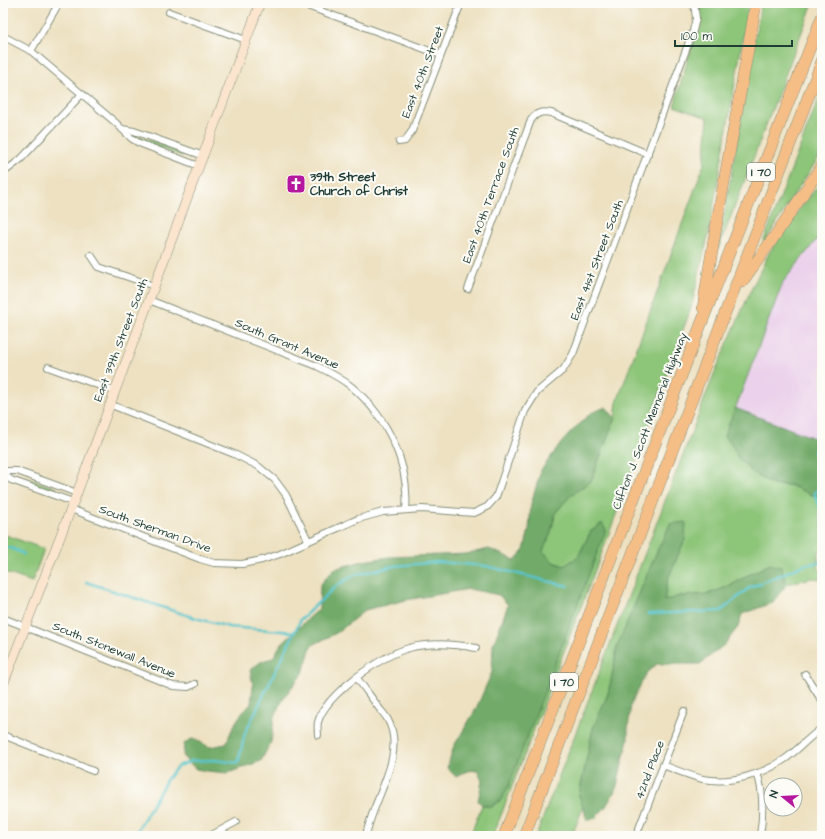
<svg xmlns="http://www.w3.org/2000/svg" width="825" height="839" viewBox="0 0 825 839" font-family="'Architects Daughter',sans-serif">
<rect width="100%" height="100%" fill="#fdfcf7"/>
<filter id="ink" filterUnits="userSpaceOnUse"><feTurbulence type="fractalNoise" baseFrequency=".025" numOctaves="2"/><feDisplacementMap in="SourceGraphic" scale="8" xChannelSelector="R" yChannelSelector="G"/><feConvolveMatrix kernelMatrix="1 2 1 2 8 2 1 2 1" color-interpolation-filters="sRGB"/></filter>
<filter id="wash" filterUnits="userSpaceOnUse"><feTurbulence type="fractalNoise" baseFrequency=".012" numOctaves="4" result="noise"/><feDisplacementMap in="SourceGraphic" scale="16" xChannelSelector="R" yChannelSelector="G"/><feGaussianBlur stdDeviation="0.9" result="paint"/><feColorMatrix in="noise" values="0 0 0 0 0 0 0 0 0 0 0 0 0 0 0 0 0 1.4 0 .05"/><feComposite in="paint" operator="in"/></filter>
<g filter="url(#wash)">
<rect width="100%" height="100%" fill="#ede1c1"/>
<!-- built -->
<path fill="#ebd1eb" d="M822,233v208l-87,-33 48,-126z"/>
<!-- green -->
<g fill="#8dc579" stroke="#568156">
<path d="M698,3h51l-40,229 -18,76 -81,223 -117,305h-23l12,-31 9,2 10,-7 90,-269 -13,26 -14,9 -11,-4 -11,-11 8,-16 6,-23 15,-17 20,-14 24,-63 2,-16 87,-238 4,-46 -34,-12 26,-88v-12z"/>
<path d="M761,3h52l-95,247z"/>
<path d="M822,90v63l-27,40 -30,49h-2z"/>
<path d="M136,135l47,17 1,2 -2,2 -46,-16 -2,-2z"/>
<path d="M822,181v52l-39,49 -58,154 8,11 6,12 34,26h17l22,10h10v55l-4,2v16l4,3v8l-11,-1 -24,6 -6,-17 -33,8 -18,11 -22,8 -29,2 -15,5 4,-22 17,-40 -27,10 -41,98 -4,25 -5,22 -15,34 -14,67 4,12 -11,29h-36l178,-462 36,-82 19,-39 18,-28z"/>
<path d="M13,474l43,14 1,4 -3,1 -41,-15z"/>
<path d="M3,534l41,15 -12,33 -29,-10z"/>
</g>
<!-- forest -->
<g fill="#72aa69" stroke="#48744e">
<path d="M606,407l9,11 -24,63 -20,14 -15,17 -6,23 -7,16 10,11 11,4 14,-9 13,-26 11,-8 4,7 -98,258 -7,12 -10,7 -9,-2 -4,-4 4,-20 -4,-11 -11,1 -11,6 -9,-9 7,-22 22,-37 16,-37 1,-27 15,-40 -9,-10 -30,-6 -63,11 -41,10 -27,22 -27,14 -8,27 -19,24 -10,21 -3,24 -10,19 -33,12 -21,-2 -11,-2 -13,-12 1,-13 9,-6 16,9 17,-3c7,-18 11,-27 25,-40l2,-19 -3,-15 12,-9 11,-3 8,-14 38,-35 1,-24 14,-16 29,-8 26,-4 77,-3 23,-5 26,11 9,-10 5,-20 2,-26 10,-34 21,-28 13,-14 16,-15z"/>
<path d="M735,408l87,33v54h-10l-22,-10h-17l-20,-12 -14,-14 -6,-12 -9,-11z"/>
<path d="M686,522l-1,17 -17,40 -4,22 15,-5 29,-2 22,-8 18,-11 22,-11 11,3 6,17 -15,19 -30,11 -4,13 -13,17 -25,20h-43l-10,8 -16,32 -3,25v11l-12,49 -11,19 -10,10 -8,2 -8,-25 14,-67 15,-34 5,-22 4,-25 41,-98 12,-25z"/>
</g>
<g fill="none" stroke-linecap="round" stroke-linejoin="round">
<!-- stream -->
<g stroke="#57c5cc" stroke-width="2.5">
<path d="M814,451l6,10 -2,5 4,6"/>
<path d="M822,476l-3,7 1,5 -6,5 7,17 1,10"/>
<path d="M3,547l8,1 13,6"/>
<path d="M86,582l106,35 37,10 65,5"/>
<path d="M648,614l73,-3 28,-23 55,-23 18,-3"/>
<path d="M134,836l33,-57 11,-13 14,-5 22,-1 24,3 7,-30 56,-114 35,-33 18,-11 40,-9 45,-4 47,4 82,20"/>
</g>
</g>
</g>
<g filter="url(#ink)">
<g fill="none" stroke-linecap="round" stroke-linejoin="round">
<!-- street casing -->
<g stroke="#868f7a" stroke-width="8">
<g id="street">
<path d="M299,3l142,52"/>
<path d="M169,12l77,28"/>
<path d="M3,36l28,15 85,72 15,15 8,5 60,23"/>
<path d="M31,51l28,-48"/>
<path d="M122,129l12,2 70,25"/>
<path d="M399,142l6,-1 7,-10 49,-128"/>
<path d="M3,173l18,-14 61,-65"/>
<path d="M91,255l8,12 55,19"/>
<path d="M468,289l63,-169c5,-7 10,-9 20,-7l97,41"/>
<path d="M149,300l168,66c12,6 24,12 35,21 35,30 58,76 54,123"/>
<path d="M48,367l66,24"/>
<path d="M109,404l125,50 24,12 17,14 11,15 22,45"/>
<path d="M3,471h14l60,22"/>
<path d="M3,474l8,6 62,22"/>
<path d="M71,509l129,50 14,4 28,1 20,-4 18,-6 78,-35 25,-7 39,-3 52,4 13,-6 9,-10 29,-86 12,-19 26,-22 10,-16 120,-323 3,-13 -2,-15"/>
<path d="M3,618l170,68 15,1 7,-3"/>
<path d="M805,674l17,27"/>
<path d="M357,678c7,10 15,20 22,30 3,4 7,8 9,12 19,36 -16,80 -22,116"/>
<path d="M3,735l90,36"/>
<path d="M318,735c0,-4 -1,-9 0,-13 8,-28 63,-66 91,-74 22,-6 45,-4 67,0"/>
<path d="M663,765c13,5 27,11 40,14 28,5 59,-4 82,-20 13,-9 24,-22 37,-31"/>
<path d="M757,773c7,18 6,45 3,63"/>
<path d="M210,836l26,-14"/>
<path d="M636,836l48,-125"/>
</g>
</g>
<!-- secondary casing -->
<g stroke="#868f7a" stroke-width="10">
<path id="secondary" d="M3,685l74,-192 183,-490"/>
</g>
<!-- highway casing -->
<g stroke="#868f7a" stroke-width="12">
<g id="highway">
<path d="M742,282l30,-42 50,-74"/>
<path d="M703,308c15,-102 36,-203 53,-305"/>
<path d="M504,836l196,-509 122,-310"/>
<path d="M524,836l298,-775"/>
</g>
</g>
<!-- street -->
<use href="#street" stroke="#fff" stroke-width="6"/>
<!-- secondary -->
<use href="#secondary" stroke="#fbe5cf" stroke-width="9"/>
<!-- highway -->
<use href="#highway" stroke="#f6be87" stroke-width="11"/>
</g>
</g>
<!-- icons -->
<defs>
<g id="church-square" transform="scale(1)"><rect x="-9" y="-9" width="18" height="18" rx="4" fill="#b5179e" stroke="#fdfcf7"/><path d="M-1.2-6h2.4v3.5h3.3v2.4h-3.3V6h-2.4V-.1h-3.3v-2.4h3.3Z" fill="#fff"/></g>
</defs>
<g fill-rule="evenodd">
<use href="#church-square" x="296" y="184"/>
</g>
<g text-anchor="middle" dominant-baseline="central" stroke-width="4" stroke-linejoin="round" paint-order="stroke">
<!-- shield labels -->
<g fill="#fdfcf7" stroke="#62766e" stroke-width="1">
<rect x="747" y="163" width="28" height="18" rx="3"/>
<rect x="550" y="673" width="28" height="18" rx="3"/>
</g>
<g font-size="11" font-weight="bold" fill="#1f3d34">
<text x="761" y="172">I 70</text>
<text x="564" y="682">I 70</text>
</g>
<!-- street labels -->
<g font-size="12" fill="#1f3d34" stroke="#fdfcf7">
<text transform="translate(423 72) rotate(-69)">East 40th Street</text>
<text transform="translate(491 195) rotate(-70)">East 40th Terrace South</text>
<text transform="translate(597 260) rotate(-69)">East 41st Street South</text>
<text transform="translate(121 340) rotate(-69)">East 39th Street South</text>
<text transform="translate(287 344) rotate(23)">South Grant Avenue</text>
<text transform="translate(650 421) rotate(-69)">Clifton J. Scott Memorial Highway</text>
<text transform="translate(155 529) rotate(20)">South Sherman Drive</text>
<text transform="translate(114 650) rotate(22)">South Stonewall Avenue</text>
<text transform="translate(650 770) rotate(-69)">42nd Place</text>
</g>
<!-- poi labels -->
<g font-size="12" font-weight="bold" fill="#1f3d34" stroke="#fdfcf7" text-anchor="start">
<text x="310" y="177">39th Street<tspan x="310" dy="14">Church of Christ</tspan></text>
</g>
</g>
<!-- margin -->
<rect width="825" height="839" fill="none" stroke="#fdfcf7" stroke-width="16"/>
<!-- north arrow -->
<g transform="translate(783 797) rotate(288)"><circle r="19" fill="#fdfcf7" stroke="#a4b0a9"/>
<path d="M0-3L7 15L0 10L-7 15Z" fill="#b5179e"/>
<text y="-6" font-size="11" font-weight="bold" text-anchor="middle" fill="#1f3d34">N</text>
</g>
<!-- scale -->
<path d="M675 40v6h117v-6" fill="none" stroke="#1f3d34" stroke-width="2"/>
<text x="681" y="40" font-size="12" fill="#1f3d34" stroke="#fdfcf7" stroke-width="3" paint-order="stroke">100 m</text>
</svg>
